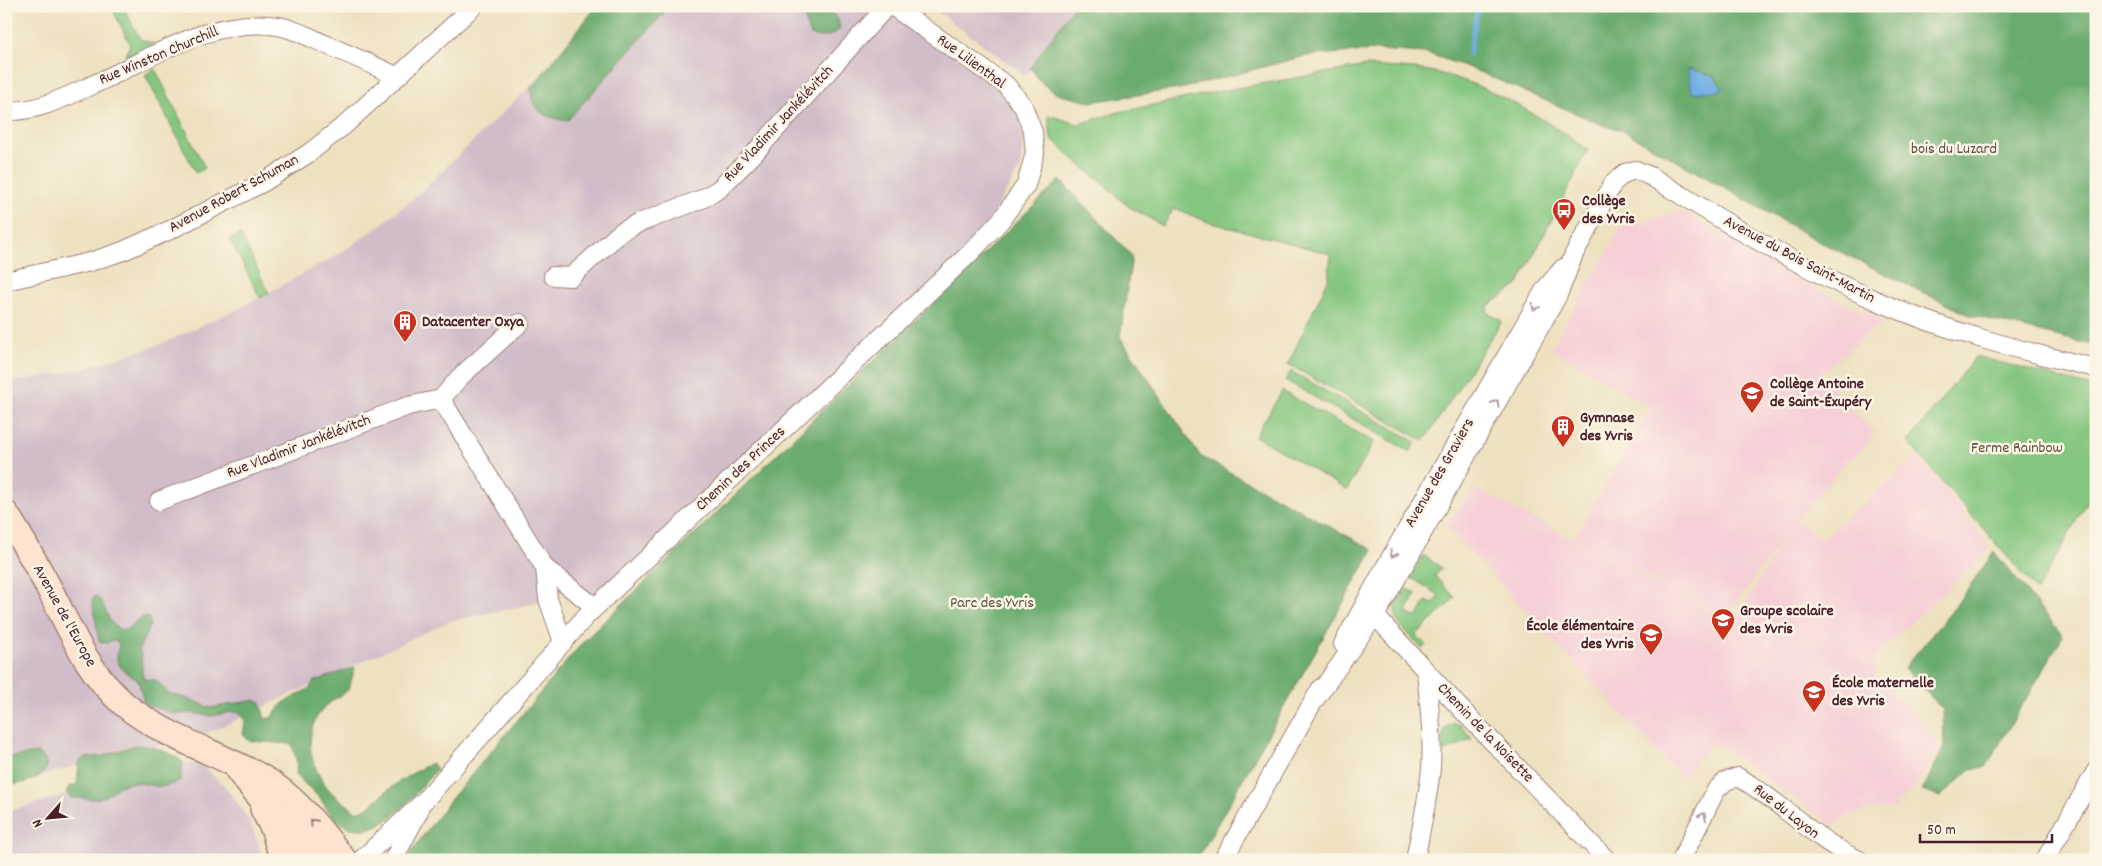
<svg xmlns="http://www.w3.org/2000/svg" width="2102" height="866" viewBox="0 0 2102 866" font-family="Dekko,sans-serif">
<rect width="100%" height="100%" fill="#fcf5e5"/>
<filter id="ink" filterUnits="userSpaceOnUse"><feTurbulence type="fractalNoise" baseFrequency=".02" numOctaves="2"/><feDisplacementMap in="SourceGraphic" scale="10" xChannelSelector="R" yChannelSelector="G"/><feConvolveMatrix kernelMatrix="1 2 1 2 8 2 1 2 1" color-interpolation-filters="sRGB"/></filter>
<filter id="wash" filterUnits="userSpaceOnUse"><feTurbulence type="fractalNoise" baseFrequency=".0096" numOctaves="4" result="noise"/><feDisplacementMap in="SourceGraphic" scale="20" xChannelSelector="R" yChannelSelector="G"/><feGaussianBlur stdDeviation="1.12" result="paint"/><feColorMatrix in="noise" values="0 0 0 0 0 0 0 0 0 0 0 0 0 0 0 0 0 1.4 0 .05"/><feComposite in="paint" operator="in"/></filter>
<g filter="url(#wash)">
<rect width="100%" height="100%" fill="#ede1c0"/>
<!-- built -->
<path fill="#f6cfd7" d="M1682,211l108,64 52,27 43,18 -65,54 55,60 -21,24 -6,1 -51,62 25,18 97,-83 72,93 -118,109 3,21 43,38 20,30 -22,39 -23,21 -42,7 -20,11 -119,-84 -31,37 -235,-251 27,-39 259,135 58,-95 -65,89 -152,-79 77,-131 -100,-58 70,-121z"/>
<!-- industrial -->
<g fill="#d1bdc9">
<path d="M597,6h294l109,84 20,22 4,20 -4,36 -51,86 -374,353 -27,-20 -23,14 -95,20 -236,109 -62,17 -8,-2 -18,2 -23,9 -19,2 -5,4v3l-73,22v-404l76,-14 77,-24 85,-39 95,-52 39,-27 38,-31 135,-130z"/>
<path d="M930,6h144l-48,70z"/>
<path d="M181,762l20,3 23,20 26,36 14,39h-258v-48z"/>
</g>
<!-- green -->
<g fill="#84c67f" stroke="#677255">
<path d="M111,6h12l17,33 14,5 -29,13 5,-13z"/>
<path d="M1366,66c23,2 49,1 72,7 52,12 107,46 150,77l-70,135 -30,21 -1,6 15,9 -78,120 -136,-77 40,-84 3,-26 -123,-32 -34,-14 -11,18 -35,-20 -60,-52 -17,-16 -3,-23 30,9 41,-12 106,-22z"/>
<path d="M155,69l50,99 -9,5 -51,-98z"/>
<path d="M240,234l29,59 -9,5 -30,-59z"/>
<path d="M1976,356l120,32v97l-59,106 -129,-149z"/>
<path d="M1291,371l125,71 -6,10 -125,-72z"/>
<path d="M1282,391l92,51 -27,48 -92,-54z"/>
<path d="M1423,555l19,13 -7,8 20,22 -39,37 10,10 -4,4 -26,-29 -1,-13 11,-19 10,5 -10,20 11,5 9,-17 7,3 6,-9 -29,-18z"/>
<path d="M1454,723l7,2 11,14 -29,13 -1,-16 4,-9z"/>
</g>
<!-- forest -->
<g fill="#6bab6e" stroke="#5a654c">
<path d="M597,6h73l-103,115c-23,-5 -36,-8 -36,-33z"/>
<path d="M803,6h26l-2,3 11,10 2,10c-10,8 -16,10 -29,6l-5,-10z"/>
<path d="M1074,6h1022v340l-129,-32 -151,-74 -194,-110 -17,-4 -135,-58 -44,-15 -50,-3 -71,6 -121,32 -94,14 -33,-8 -14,-10 -13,-16z"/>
<path d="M1060,180l72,76 -12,81 80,119 173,94 -176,310h-792l42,-56 135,-161z"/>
<path d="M1994,552l69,84 -77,131 -15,2 -31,28 -18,-6 22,-44 -1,-37 -39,-42 47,-56z"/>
<path d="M95,596c15,9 7,27 29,35l18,-14 7,1 1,7 -11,24c5,10 1,20 5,30l12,1 12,13 27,8 15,7 45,-8 5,2 5,17 6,-1 12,-15 27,-15 3,-6 42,-15 -6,22c-8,7 -21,13 -27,21 -21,24 -11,59 8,81 8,8 18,14 27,21 16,-5 19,-13 31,-22 13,-10 29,-20 44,-27l5,6c-23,25 -62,83 -100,51 -7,-5 -11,-14 -17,-21 -7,-9 -16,-15 -24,-24l1,-12 -5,-19 -43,-3 -6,-7 2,-12 -3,-9 -10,-1 -20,4 -20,-3 -16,1 -32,-10 -6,-24c-9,-5 -22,-13 -21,-24 0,-5 2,-8 2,-13l-6,-3 -6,3 -8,-2 -7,-41z"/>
<path d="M135,745c16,0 37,7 48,17l-3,18c-21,13 -28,2 -49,3 -12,0 -18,10 -28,14 -10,4 -22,0 -32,1l-5,-5 3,-6 8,-3 2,-22 5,-4 19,-2z"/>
<path d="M37,753l8,6 2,9c-8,14 -26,15 -41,18v-28z"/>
</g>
<!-- water -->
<path fill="#70afe3" stroke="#5d6787" d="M1688,68l26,8 9,14 -31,3z"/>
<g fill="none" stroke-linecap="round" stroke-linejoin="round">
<!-- stream -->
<path stroke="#70afe3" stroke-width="5" d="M1469,54l9,-47"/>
</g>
</g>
<g filter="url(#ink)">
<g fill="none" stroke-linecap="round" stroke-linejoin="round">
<!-- minor casing -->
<g stroke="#9c8076" stroke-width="20">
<g id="minor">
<path d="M6,111c34,1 63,-16 93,-29 55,-26 116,-66 179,-56 17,3 33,12 49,19 23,10 47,20 69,31"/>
<path d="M553,276l18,1 50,-45 18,-9 63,-24 17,-10 32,-32 136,-151"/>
<path d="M6,281l84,-19 33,-11 47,-21 94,-48 45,-29 37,-29 128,-118"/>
<path d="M441,399l104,169 50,39"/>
<path d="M159,501l249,-95 33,-7 19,-22 60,-54"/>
<path d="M545,568l3,31 15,43"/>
<path d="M1368,608l93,101 146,151"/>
<path d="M1343,644l37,-68 165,-287 18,-21"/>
<path d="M1316,698l62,-87 180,-316 16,-41 40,-72 11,-9 11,-3 16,7c72,45 145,89 223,123 70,31 146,51 221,68"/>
<path d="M361,860l64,-60 161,-184 383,-362 32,-34 25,-35 9,-32 -2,-21 -10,-26 -17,-21 -114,-79"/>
<path d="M393,860l26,-49"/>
<path d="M1223,860l98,-172"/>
<path d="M1415,860c6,-31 13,-61 16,-92 2,-33 -2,-65 -5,-97"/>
<path d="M1681,860l35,-70 10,-9 12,-4c43,24 76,63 121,83"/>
<path d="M2045,860l51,-89"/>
</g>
</g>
<!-- secondary casing -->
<g stroke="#9c8076" stroke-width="28">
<g id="secondary">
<path d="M6,514c16,25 30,50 44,76 21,41 38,83 74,114 35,30 95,50 137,73 34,19 59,52 83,83"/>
<path d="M238,770c24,32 53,58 76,90"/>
<path d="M263,809l10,19 10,32"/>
</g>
</g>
<!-- minor -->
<use href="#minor" stroke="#fff" stroke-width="18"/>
<!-- secondary -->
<use href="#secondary" stroke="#fee3d1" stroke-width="25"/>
</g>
<!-- one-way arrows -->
<defs><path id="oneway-chevron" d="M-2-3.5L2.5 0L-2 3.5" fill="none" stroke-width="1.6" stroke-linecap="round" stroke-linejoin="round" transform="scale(1.25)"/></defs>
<g stroke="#ae9aa0">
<use href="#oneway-chevron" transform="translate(1535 307) rotate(119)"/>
<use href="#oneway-chevron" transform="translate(1496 403) rotate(-60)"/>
<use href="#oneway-chevron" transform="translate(1393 554) rotate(120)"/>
<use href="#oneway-chevron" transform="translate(1703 816) rotate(-63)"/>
</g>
<use stroke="#a4817e" href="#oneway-chevron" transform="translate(313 822) rotate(-133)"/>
</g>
<!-- icons -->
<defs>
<g id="bus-pin" transform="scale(1.25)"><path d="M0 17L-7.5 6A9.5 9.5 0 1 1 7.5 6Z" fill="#c8321e" stroke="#fcf5e5"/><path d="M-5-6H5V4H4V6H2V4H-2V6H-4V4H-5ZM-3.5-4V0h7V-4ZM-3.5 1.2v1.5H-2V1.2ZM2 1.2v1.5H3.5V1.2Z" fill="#fff"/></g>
<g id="building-pin" transform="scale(1.25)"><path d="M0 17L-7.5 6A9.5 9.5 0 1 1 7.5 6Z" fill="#c8321e" stroke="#fcf5e5"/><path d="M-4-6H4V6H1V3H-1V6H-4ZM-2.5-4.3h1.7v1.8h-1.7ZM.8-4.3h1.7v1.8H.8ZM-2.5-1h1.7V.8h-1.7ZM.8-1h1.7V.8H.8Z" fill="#fff"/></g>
<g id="school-pin" transform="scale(1.25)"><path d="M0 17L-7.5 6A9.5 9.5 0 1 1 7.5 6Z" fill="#c8321e" stroke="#fcf5e5"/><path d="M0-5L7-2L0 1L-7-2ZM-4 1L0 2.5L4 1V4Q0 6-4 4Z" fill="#fff"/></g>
</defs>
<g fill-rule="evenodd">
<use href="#bus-pin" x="1564" y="210"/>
<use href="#building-pin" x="405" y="322"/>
<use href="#school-pin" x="1752" y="393"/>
<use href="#building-pin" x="1563" y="427"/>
<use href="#school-pin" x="1723" y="620"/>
<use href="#school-pin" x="1651" y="635"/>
<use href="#school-pin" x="1814" y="692"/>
</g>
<g text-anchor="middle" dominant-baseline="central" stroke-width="5" stroke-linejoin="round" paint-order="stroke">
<!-- street labels -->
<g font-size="16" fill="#4a1f2b" stroke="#fcf5e5">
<text transform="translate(159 56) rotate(-23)">Rue Winston Churchill</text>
<text transform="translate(971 62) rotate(36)">Rue Lilienthal</text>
<text transform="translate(779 124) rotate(-47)">Rue Vladimir Jankélévitch</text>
<text transform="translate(234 194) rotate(-29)">Avenue Robert Schuman</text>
<text transform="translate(1799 260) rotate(28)">Avenue du Bois Saint-Martin</text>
<text transform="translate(299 447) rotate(-21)">Rue Vladimir Jankélévitch</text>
<text transform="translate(741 469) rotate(-43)">Chemin des Princes</text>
<text transform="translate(1440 473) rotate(-60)">Avenue des Graviers</text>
<text transform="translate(64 616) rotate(61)">Avenue de l'Europe</text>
<text transform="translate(1485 733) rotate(46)">Chemin de la Noisette</text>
<text transform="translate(1786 812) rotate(38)">Rue du Layon</text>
</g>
<!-- park labels -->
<g font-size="16" fill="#5b5144" stroke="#fcf5e5">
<text x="1954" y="149">bois du Luzard</text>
<text x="2017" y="448">Ferme Rainbow</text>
<text x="992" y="603">Parc des Yvris</text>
</g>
<!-- poi labels -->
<g font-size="16" font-weight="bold" fill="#4a1f2b" stroke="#fcf5e5" text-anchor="start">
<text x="1582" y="201">Collège<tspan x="1582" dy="18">des Yvris</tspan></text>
<text x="422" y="322">Datacenter Oxya</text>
<text x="1770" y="384">Collège Antoine<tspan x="1770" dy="18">de Saint-Éxupéry</tspan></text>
<text x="1580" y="418">Gymnase<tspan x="1580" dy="18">des Yvris</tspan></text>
<text x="1740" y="611">Groupe scolaire<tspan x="1740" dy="18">des Yvris</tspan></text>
<text x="1634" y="626" text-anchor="end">École élémentaire<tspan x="1634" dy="18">des Yvris</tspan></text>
<text x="1832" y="683">École maternelle<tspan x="1832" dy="18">des Yvris</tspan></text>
</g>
</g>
<!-- margin -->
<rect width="2102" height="866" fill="none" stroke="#fcf5e5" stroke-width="25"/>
<!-- north arrow -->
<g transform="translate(48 818) rotate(243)" stroke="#fcf5e5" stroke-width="4" paint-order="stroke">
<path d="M0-4L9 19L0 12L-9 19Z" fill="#4a1f2b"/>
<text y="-8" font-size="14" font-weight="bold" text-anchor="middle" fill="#4a1f2b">N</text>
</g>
<!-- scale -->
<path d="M1920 834v8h132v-8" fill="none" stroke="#4a1f2b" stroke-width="2.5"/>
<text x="1927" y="834" font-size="15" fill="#4a1f2b" stroke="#fcf5e5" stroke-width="4" paint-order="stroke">50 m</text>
</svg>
